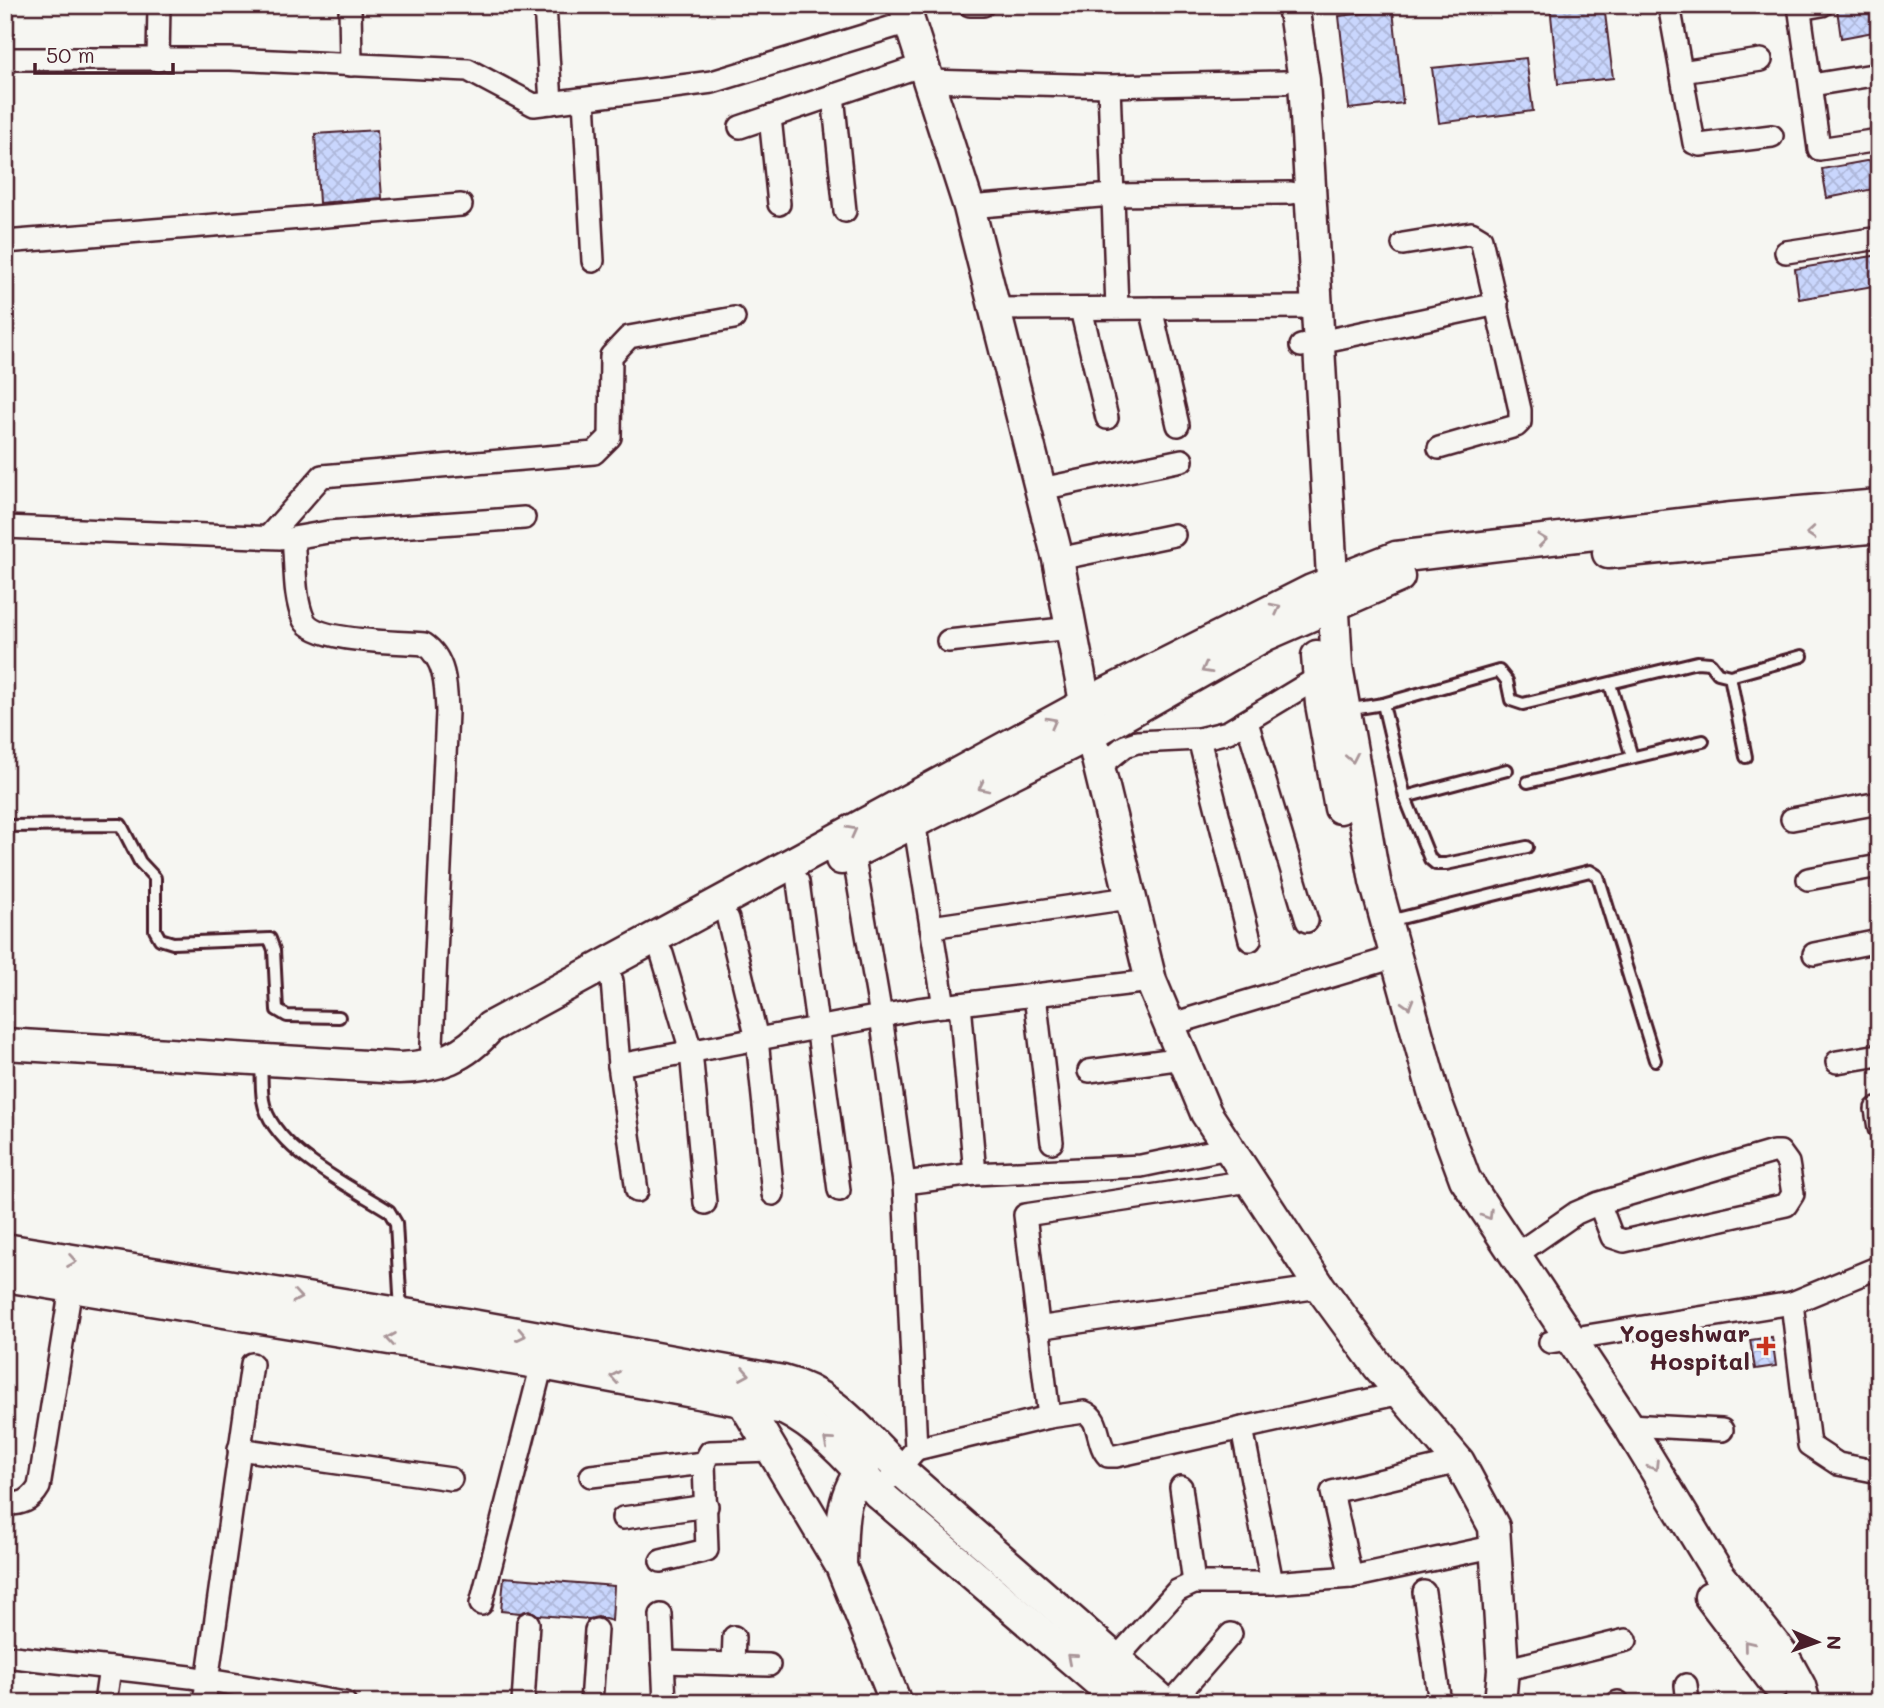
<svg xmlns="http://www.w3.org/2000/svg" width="1884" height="1708" viewBox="0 0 1884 1708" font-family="Mali,sans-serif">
<defs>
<pattern id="building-cross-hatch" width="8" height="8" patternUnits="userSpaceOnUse" patternTransform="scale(1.75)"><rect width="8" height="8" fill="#c9d6fd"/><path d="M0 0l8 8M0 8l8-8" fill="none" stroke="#aeb7d9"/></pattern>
</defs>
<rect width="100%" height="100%" fill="#f6f6f2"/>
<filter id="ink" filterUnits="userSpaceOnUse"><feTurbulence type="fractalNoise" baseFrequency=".0143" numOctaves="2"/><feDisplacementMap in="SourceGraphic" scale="14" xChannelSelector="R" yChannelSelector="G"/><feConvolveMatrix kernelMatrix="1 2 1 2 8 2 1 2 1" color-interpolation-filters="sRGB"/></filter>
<g filter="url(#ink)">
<!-- building -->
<g fill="url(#building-cross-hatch)" stroke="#4a1f2b" stroke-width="2">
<path d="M1550,5h54l9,73 -55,6z"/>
<path d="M1858,5h16l5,26 -38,7 -4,-29z"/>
<path d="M1393,10l10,93 -54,6 -10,-93z"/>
<path d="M1526,58l7,53 -94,12 -7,-55z"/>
<path d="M377,130l5,68 -63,5 -4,-69z"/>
<path d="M1866,161h13v27l-52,10 -5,-29z"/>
<path d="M1879,255v30l-80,14 -4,-30z"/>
<path d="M1772,1337l4,29 -21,3 -5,-29z"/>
<path d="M504,1577l110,9 -2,35 -14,-4 -9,2 -51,-4 -9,-5 -9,3 -19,-2z"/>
</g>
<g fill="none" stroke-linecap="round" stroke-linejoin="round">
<!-- lane casing -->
<g stroke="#4a1f2b" stroke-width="16">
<g id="lane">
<path d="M1730,676l16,81"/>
<path d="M1610,684l22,73"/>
<path d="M1383,704l22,93 25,62 6,5h10l81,-17"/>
<path d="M1346,710l37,-6 116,-33 8,10 4,19 12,4 174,-42 13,1 8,10 12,3 72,-20"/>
<path d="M1528,782l175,-41"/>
<path d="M1405,797l102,-27"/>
<path d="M5,826l116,-1 19,37 15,16v52l5,9 13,4 97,-4 4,11 3,60 10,6 52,1"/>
<path d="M1389,921l201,-50 8,5 57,184"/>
<path d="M261,1062c1,12 0,26 2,38 8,49 87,86 126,111l7,12 5,88"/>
</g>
</g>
<!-- street casing -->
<g stroke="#4a1f2b" stroke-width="26">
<g id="street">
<path d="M350,5l1,60"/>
<path d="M545,5l6,98"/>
<path d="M970,5h13"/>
<path d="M1669,5l25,138 6,2 72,-9"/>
<path d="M1799,5l20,144 60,-9"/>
<path d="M1799,9l23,-4"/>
<path d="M5,59h225l238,11 66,35 178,-23 197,-60"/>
<path d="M158,60l1,-55"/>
<path d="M1681,72l80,-12"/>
<path d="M928,81l181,5 175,-4"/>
<path d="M1812,85l67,-11"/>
<path d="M1109,86l8,222"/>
<path d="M833,95l12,116"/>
<path d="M584,99l9,162"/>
<path d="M770,117l9,87"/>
<path d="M740,127l183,-62"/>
<path d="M969,207l143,-12 179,-2"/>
<path d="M5,242l456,-37"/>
<path d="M1403,244l68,-11 10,6 39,171v12l-4,4 -77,22"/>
<path d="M1786,252l93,-14"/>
<path d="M1151,308l27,117"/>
<path d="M995,309l321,-2"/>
<path d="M1081,309l26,109"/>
<path d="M1301,346l196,-42"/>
<path d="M1041,489l141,-29"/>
<path d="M5,527l275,11"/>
<path d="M268,537l54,-61 272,-23 16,-16 1,-81 18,-19 105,-19"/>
<path d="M1058,559l116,-24"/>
<path d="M948,641l124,-13"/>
<path d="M1247,722l60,199"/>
<path d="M1199,739l51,201"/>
<path d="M1099,767l26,-21 12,-4 62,-3 29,-7 101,-61"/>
<path d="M1792,819l87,-16"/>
<path d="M914,821l30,185"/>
<path d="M853,853l28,163 23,167 12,266 -25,29"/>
<path d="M1808,879l71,-13"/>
<path d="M798,882l41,308"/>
<path d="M728,919l29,120 16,155"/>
<path d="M931,927l198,-29"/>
<path d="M662,954l29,97 14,152"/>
<path d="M1814,954l65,-13"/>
<path d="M612,981l7,84 18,126"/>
<path d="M1035,995l17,147"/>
<path d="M960,1004l15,170"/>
<path d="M1169,1025l226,-68"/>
<path d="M1837,1062l42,-7"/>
<path d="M619,1065l299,-56 233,-28"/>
<path d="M431,1066l16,-354c-1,-25 -1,-53 -23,-68 -25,-2 -109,-2 -120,-24 -11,-23 -8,-57 -11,-82l35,-6 196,-14"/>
<path d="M1089,1071l94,-13"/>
<path d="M1876,1109l3,19"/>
<path d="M904,1183l71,-9 166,-8 87,-18"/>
<path d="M1514,1256l62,-43 23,-10 174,-51h7l8,11 5,31 -7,11 -162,36 -12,-4 -13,-34"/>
<path d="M1792,1303l17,142 29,19 41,8"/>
<path d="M1037,1328l283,-41"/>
<path d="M1550,1342l242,-39 87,-36"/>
<path d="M1049,1417l-24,-202 224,-34"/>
<path d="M1628,1425l94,5"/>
<path d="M1242,1428l30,155"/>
<path d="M239,1449l212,30"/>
<path d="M916,1449l133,-32 35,-5c17,6 12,32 24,44h8l285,-63"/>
<path d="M1459,1462l-127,30 19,85 146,-31"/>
<path d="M591,1476l113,-13"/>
<path d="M1181,1487l13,96"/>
<path d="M5,1504c16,1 26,-3 34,-17l32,-200"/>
<path d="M623,1518l84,-12"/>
<path d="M661,1561l46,-11 -3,-87 6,-11 62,-2"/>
<path d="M1424,1592l16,111"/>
<path d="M481,1604l61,-240"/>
<path d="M661,1615l4,88"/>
<path d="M5,1656l185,21 155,26"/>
<path d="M1116,1659l61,-68 17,-8h78l79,-6"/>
<path d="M663,1662l106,3"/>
<path d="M733,1664l1,-27"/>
<path d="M1503,1670l123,-30"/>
<path d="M1686,1685l2,18"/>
<path d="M1618,1702v1"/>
<path d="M105,1703l5,-35"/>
<path d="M204,1703l48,-339"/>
<path d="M523,1703l5,-80"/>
<path d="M591,1703l5,-73"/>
<path d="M1171,1703l60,-69"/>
</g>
</g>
<!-- secondary casing -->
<g stroke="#4a1f2b" stroke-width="35">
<g id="secondary">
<path d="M904,5l65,202 89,352 33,175 60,247 55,132 114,174 58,79 81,96 35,65 9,143 -3,33"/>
<path d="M1293,5l11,75 33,586 38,215 60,217 30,81 163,246 90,148 65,82 17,31 5,17"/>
<path d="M1608,553l271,-26"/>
<path d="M1317,656l4,48 19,104"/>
<path d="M841,859l250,-125 175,-99 133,-58"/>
<path d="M5,1044l394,24c39,-1 66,-11 91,-41l597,-324 225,-113 84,-33 336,-39 147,-13"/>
<path d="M5,1249l461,75 317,57c54,13 85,61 125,96 85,75 172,150 257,226"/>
<path d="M5,1276l537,88 242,45c36,18 69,53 94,84l245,210"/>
<path d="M742,1400l99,166 55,137"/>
<path d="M841,1565c1,-47 -1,-72 31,-110"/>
<path d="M1710,1597l65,86"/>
</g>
</g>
<!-- lane -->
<use href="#lane" stroke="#f6f6f2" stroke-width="10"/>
<!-- street -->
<use href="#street" stroke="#f6f6f2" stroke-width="21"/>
<!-- secondary -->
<use href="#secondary" stroke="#f6f6f2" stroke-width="30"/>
</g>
<!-- one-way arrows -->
<defs><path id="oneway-chevron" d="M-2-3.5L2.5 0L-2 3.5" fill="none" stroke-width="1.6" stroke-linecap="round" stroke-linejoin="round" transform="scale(1.75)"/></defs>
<g stroke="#a99598">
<use href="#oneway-chevron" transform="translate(1811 533) rotate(175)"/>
<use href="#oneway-chevron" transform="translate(1542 540) rotate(-7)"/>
<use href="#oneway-chevron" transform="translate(1276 608) rotate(-27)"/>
<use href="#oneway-chevron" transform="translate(1206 669) rotate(151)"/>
<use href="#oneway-chevron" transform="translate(1052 722) rotate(-28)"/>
<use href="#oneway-chevron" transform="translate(1352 758) rotate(79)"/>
<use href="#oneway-chevron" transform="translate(983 787) rotate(154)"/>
<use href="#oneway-chevron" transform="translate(852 831) rotate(-28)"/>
<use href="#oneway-chevron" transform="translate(1408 1004) rotate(74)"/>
<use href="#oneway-chevron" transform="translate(1488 1215) rotate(58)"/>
<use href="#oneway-chevron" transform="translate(72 1261) rotate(10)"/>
<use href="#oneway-chevron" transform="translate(297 1297) rotate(9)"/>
<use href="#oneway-chevron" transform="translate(521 1335) rotate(12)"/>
<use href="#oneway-chevron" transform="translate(391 1339) rotate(-171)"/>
<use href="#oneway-chevron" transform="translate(745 1374) rotate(10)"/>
<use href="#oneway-chevron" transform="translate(615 1377) rotate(-170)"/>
<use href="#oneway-chevron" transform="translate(828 1442) rotate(-139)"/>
<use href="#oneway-chevron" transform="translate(1654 1466) rotate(58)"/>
<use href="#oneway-chevron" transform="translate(1748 1645) rotate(-129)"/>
<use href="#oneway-chevron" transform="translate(1071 1658) rotate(-139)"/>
</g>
</g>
<!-- markers -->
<path fill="#c8321e" stroke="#f6f6f2" stroke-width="2.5" d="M1762.5 1335.5h7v7h7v7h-7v7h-7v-7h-7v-7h7z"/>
<g text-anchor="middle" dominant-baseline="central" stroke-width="7" stroke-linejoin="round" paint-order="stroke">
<!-- poi labels -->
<g font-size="24" font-weight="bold" fill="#4a1f2b" stroke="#f6f6f2" text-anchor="end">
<text x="1750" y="1332">Yogeshwar<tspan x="1750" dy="28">Hospital</tspan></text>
</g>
</g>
<!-- margin -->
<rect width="1884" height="1708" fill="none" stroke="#f6f6f2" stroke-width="28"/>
<rect x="14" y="14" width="1856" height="1680" fill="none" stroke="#4a1f2b" stroke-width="2.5" filter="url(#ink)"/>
<!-- north arrow -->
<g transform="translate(1817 1642) rotate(92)" stroke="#f6f6f2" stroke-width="5" paint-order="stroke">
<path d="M0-5L12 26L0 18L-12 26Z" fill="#4a1f2b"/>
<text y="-10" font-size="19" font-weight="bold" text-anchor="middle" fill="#4a1f2b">N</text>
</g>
<!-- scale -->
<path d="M35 63v10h138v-10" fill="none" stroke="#4a1f2b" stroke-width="3.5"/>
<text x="46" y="63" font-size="21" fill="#4a1f2b" stroke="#f6f6f2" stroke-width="5" paint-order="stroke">50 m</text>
</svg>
